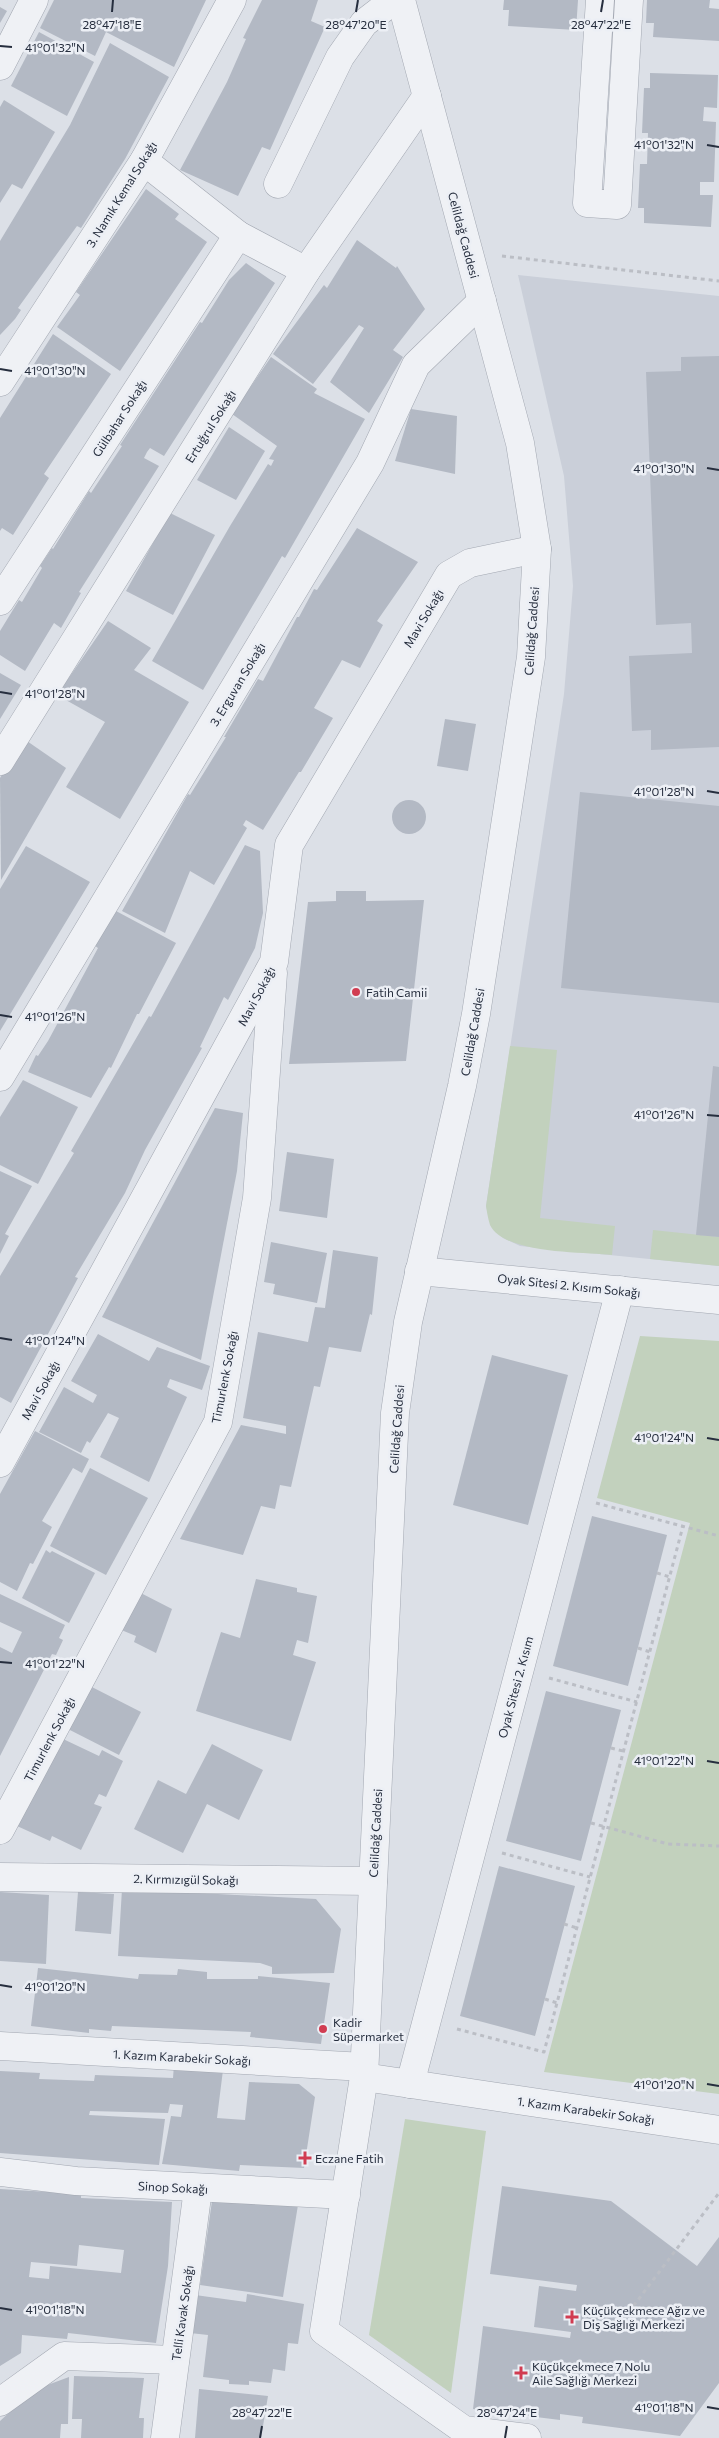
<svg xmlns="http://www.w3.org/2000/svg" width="719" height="2438" viewBox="0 0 719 2438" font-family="Commissioner,sans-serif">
<rect width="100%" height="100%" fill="#dce0e7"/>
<!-- built -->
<path fill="#cacfd9" d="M518,275l201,21v970l-199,-20 -17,-8 -12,-12 -5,-20 78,-512 9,-108 -9,-110z"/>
<!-- green -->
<g fill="#c2d1bd">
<path d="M510,1046l47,4 -17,168 75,8 -3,29c-30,-3 -108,-1 -122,-30 -2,-6 -3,-13 -4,-19z"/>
<path d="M653,1230l66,7v29l-69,-7z"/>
<path d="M640,1336l79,5v753l-175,-22 146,-549 -93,-25z"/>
<path d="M405,2119l81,12 -35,262 -82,-58z"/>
</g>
<!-- building -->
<g fill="#b3b9c4" fill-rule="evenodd">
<path d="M54,0h152l-32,67 -68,-35 -11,24 -55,-28z"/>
<path d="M262,0h56l-7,21 14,6 -55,123 -8,-3 -24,49 -58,-26 47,-88 19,-43 -3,-1z"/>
<path d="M504,0h74l-2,30 -68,-4 1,-16h-6z"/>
<path d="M647,0h63l-1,8 10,1v32l-66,-4 1,-14h-8z"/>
<path d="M0,7l7,4 -7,12z"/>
<path d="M39,32l55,30 -27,54 -56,-30z"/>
<path d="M110,43l59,34 -44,82 -44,69 -4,-2 -59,82 3,2 -6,9 -15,16v-94l70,-116z"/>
<path d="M650,73l68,2 -1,33 -13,-1 -1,14 13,1 -2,60h-14v13h13l-2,32 -67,-4v-15h-6l2,-44h7l1,-31h-6l2,-45h6z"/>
<path d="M4,100l51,32 -33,57 -10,-5 -12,19v-96z"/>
<path d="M146,189l33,25 -4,5 32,23 -87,129 -63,-44 23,-32 -4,-3z"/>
<path d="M357,240l39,28 1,-2 28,43 -32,41 10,7 -34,56 -39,-31 34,-54 -5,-3 -46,59 -40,-30 51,-69 3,3z"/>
<path d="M246,263l29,20 -111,173 -14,-8 -3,4 -3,6 15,8 -80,126 2,1 -20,35 -7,-5 -29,48 -25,-16v-24l19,-31 3,2 20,-34 -2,-2 12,-18 1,1 36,-58 2,2 31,-47 -2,-1 80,-123 2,1 27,-43z"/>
<path d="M53,334l58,40 -67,100 5,4 -36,57 -11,-7 -2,3v-113z"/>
<path d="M719,356v391l-68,3v-20l-19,1 -3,-75 63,-3 -1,-30 -35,2 -10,-253 35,-1v-14z"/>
<path d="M271,357l46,32 -3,4 51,26 -80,139 -3,-2 -79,134 -51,-29 78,-135 38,-62 3,2 3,-6 -5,-1 8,-13 -45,-32z"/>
<path d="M411,409l46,7 -2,58 -60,-13z"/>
<path d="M229,427l36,24 -29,49 -39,-20z"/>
<path d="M170,513l45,22 -42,80 -47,-24z"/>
<path d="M357,528l61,34 -41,59 6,4 -23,43 -18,-8 -28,48 19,10 -32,54h-2l-36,58 -17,-10 -3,5 4,3 -33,57 -24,-14 -25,62 -43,-22 66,-117 2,1 36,-58h-2l34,-58 5,2 34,-64h2l15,-28 3,1z"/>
<path d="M108,621l43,27 -17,22 55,32 -69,117 -54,-32 39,-65 -48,-27z"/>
<path d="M0,673l21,12 -21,34z"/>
<path d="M445,719l31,5 -8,47 -31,-5z"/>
<path d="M24,739l42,29 -65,112 -1,-102z"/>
<path d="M580,792l139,14v197l-158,-15z"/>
<circle cx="409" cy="817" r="17"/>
<path d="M245,845l15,6 3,62 -8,35 -27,52 -4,-3 -24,50 2,1 -57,102 -20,43 -50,84 3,1 -67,125 -11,-6v-121l74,-123 -3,-2 78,-135 2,1z"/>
<path d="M26,846l64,36 -90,149v-142z"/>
<path d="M336,891h30v10l58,-1 -18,161 -117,3 19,-162 28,-1z"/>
<path d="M116,911l60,32 -37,71h-2l-26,54 -2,-1 -18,31 -63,-26 8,-17 2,1 10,-15 50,-93 -4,-3z"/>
<path d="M713,1066l6,1v170l-23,-2z"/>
<path d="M23,1080l55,27 -40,77 -38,-19v-48z"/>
<path d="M215,1108l28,5 -6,58 -36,189 -99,-43z"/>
<path d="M287,1152l47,7 -7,59 -48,-7z"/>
<path d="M0,1171l32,15 -27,48 4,2 -9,18z"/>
<path d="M271,1242l56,11 -10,50 -44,-9 2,-10 -11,-2z"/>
<path d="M333,1250l45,7 -6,58 -2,-1 -9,38 -32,-5 -9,40 -6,-1 -23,101 -11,-2 -5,24 -14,-3 -18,49 -63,-16 61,-114 45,9v-8l-43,-8 15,-86 50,10 7,-35 10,1z"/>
<path d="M98,1334l51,27 8,-14 53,19 -8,24 -32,-11 -3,8 20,10 -38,85 -49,-25 19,-39 -11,-5 -18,30 -3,-2 -6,12 -42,-21 25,-45 29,16 4,-8 -26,-14z"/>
<path d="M492,1355l76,20 -40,150 -75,-20z"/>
<path d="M35,1431l54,28 -7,14 -9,-5 -31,53 10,6 -19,37 -3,-1 -13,28 -17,-9v-88z"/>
<path d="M90,1468l58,30 -42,77 -56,-29z"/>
<path d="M592,1516l75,19 -39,151 -75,-20z"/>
<path d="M46,1550l4,3 2,-2 43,22 -26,50 -47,-25z"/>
<path d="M256,1579l41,9v4l20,4 -9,47 -11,-3 -4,15 23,7 -25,79 -95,-30 25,-79 19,6z"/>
<path d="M131,1588l41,21 -16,44 -22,-11 2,-6 -22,-9z"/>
<path d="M0,1594l65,31 -6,13 4,2 -7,15 -4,-1 -52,102v-109l12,6 10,-21 -22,-10z"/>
<path d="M84,1683l57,29 -22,43 -53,-27z"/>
<path d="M546,1691l75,19 -40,151 -75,-20z"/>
<path d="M61,1738l38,18 3,-6 21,11 -17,36 -7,-3 -5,10 8,3 -21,43 -29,-14 -2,5 -33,-15z"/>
<path d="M212,1744l51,26 -24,50 -32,-16 -24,49 -49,-24 24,-49 28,14z"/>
<path d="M499,1866l76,20 -40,150 -75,-20z"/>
<path d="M122,1889l194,10 25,30 -7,44 -62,1v-7l-12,-4 -142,-7z"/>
<path d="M0,1892l49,3 -3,69 -46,-3z"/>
<path d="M78,1892l36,2 -3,40 -36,-3z"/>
<path d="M38,1968l100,11 1,-5 38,1 1,-6 29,3v7h51v-3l72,7 -9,61 -71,-7 1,-5 -139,-6 -1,5 -22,-2v4l-58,-7z"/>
<path d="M174,2065l49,5 -6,48 28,2 4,-38 50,2 16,13 -11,71 -64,-3 -1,6 -77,-7 9,-48 10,1 2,-12 -13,-1 -2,9 -78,-2 -1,4 76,4 -6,46 -159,-12v-82l40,2 -1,6 55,2 1,-6 78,3z"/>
<path d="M502,2186l109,15 86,65 22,-29v146l-39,53 -98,-13 1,-6 -23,-3v6l-87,-11 10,-83 87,12 1,-6 -37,-5 5,-41 37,5 1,-6 -87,-11z"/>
<path d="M0,2189l81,5v4l91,4 -4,64 -12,77 -88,-10 -1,6 -45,-4 -1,18 -21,13zM79,2245l45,5 -3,23 -71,-7 -1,13 -20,-2 2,-15 46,4z"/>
<path d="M212,2201l86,4 -15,92 -83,-12z"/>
<path d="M247,2294l57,10 -6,40 -10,-1 -3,28 -12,-2 -2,14 -22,-2v4l-20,-1v-4l-26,-3 5,-42 -18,-2 5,-38 51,7z"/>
<path d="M74,2376l70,2 -5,40h5l-1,20h-62l1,-19h-10z"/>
<path d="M69,2377l-1,47h-7l-1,14h-60v-17l34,-31z"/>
<path d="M199,2389l69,7 -7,42h-66z"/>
</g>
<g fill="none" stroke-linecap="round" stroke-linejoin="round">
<!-- minor casing -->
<g stroke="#a2a7b1" stroke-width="29">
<g id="minor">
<path d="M401,0l119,443 17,106 -6,108 -55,357 -14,72 -54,236 -13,91 -31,664 -40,254 140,99 63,8"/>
<path d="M600,0l-13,203 30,2 12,-205"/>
<path d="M0,66l34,-66"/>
<path d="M144,161l94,74 68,36"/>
<path d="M278,184l62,-127 24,-34 30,-23"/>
<path d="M0,382l144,-221 88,-161"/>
<path d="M0,601l238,-366"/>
<path d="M0,761l306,-490 121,-175"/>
<path d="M0,1077l370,-614 46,-98 66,-64"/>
<path d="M419,1271l300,29"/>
<path d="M0,1463l274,-501 15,-117 160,-270 21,-12 67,-14"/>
<path d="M0,1830l218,-408 39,-224 16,-225"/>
<path d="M0,1877l373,4"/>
<path d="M0,2046l364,21"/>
<path d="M364,2077l355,53"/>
<path d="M410,2084l210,-794"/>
<path d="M0,2172l76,9 270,14"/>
<path d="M0,2402l64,-46 111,4"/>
<path d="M165,2438l33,-249"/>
</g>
</g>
<!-- path -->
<g stroke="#bbbec5" stroke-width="3" stroke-dasharray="4 4" stroke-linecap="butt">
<path d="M502,256l217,25"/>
<path d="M596,1503l123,33"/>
<path d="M657,1573l13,4"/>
<path d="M638,1648l12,4"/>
<path d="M549,1678l88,24"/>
<path d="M611,1748l12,3"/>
<path d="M591,1823l77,21 51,2"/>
<path d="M502,1853l88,24"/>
<path d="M564,1924l13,4"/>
<path d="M545,1999l12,4"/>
<path d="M457,2029l87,23 139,-526"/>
<path d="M619,2325l100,-132"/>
</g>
<!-- minor -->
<use href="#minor" stroke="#eff1f5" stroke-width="28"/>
</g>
<!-- ticks -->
<path fill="none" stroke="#262e3e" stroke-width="2" d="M112,12l1,-12M356,12l2,-12M601,12l2,-12M0,46l12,1M707,145l12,2M0,369l12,2M707,468l12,2M0,692l12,2M707,791l12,2M0,1015l12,2M707,1115l12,1M0,1338l12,2M707,1438l12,2M0,1662l12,1M707,1761l12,2M0,1985l12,2M707,2084l12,2M0,2308l12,2M707,2407l12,2M260,2438l2,-12M505,2438l2,-12"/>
<!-- markers -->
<g fill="#d13c51" stroke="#eceff5" stroke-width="2">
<circle cx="356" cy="992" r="5"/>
<circle cx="323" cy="2029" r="5"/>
<path d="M302.5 2150.5h5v5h5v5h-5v5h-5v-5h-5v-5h5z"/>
<path d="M569.5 2309.5h5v5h5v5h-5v5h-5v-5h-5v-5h5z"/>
<path d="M518.5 2365.5h5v5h5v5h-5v5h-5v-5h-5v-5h5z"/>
</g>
<g text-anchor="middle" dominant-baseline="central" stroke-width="5" stroke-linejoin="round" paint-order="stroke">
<!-- street labels -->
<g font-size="12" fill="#262e3e" stroke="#eceff5">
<text transform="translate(121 194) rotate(-58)">3. Namık Kemal Sokağı</text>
<text transform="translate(464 235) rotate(75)">Celildağ Caddesi</text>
<text transform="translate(119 418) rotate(-57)">Gülbahar Sokağı</text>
<text transform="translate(210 426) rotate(-58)">Ertuğrul Sokağı</text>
<text transform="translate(423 618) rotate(-59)">Mavi Sokağı</text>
<text transform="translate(531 631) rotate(-86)">Celildağ Caddesi</text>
<text transform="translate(237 684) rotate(-59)">3. Erguvan Sokağı</text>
<text transform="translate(256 996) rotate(-62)">Mavi Sokağı</text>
<text transform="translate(472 1032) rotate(-80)">Celildağ Caddesi</text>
<text transform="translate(569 1285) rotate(6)">Oyak Sitesi 2. Kısım Sokağı</text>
<text transform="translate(224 1377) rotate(-79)">Timurlenk Sokağı</text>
<text transform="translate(40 1390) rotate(-61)">Mavi Sokağı</text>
<text transform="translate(396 1429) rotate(-86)">Celildağ Caddesi</text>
<text transform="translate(515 1687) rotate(-75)">Oyak Sitesi 2. Kısım</text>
<text transform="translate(49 1739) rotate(-62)">Timurlenk Sokağı</text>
<text transform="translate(375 1833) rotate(-87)">Celildağ Caddesi</text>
<text transform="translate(186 1879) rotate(1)">2. Kırmızıgül Sokağı</text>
<text transform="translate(182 2057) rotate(3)">1. Kazım Karabekir Sokağı</text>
<text transform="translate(586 2110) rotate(8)">1. Kazım Karabekir Sokağı</text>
<text transform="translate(173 2187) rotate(3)">Sinop Sokağı</text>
<text transform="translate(182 2313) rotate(-82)">Telli Kavak Sokağı</text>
</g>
<!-- poi labels -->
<g font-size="12" fill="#262e3e" stroke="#eceff5" text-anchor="start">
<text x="366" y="992">Fatih Camii</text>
<text x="333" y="2022">Kadir<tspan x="333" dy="14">Süpermarket</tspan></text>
<text x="315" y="2158">Eczane Fatih</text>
<text x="583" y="2310">Küçükçekmece Ağız ve<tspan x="583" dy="14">Diş Sağlığı Merkezi</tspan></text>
<text x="532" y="2366">Küçükçekmece 7 Nolu<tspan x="532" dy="14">Aile Sağlığı Merkezi</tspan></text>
</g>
</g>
<g font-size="12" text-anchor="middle" fill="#262e3e" stroke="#eceff5" stroke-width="5" stroke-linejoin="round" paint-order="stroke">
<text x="112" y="29">28°47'18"E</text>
<text x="356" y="29">28°47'20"E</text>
<text x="601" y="29">28°47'22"E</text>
<text x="55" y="52">41°01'32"N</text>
<text x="664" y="149">41°01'32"N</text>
<text x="55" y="375">41°01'30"N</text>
<text x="664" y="473">41°01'30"N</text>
<text x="55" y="698">41°01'28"N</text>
<text x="664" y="796">41°01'28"N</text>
<text x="55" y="1021">41°01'26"N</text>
<text x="664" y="1119">41°01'26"N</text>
<text x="55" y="1345">41°01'24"N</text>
<text x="664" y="1442">41°01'24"N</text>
<text x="55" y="1668">41°01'22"N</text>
<text x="664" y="1765">41°01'22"N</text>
<text x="55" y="1991">41°01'20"N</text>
<text x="664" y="2089">41°01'20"N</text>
<text x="55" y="2314">41°01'18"N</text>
<text x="664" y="2412">41°01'18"N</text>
<text x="262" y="2417">28°47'22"E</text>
<text x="507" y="2417">28°47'24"E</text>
</g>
</svg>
